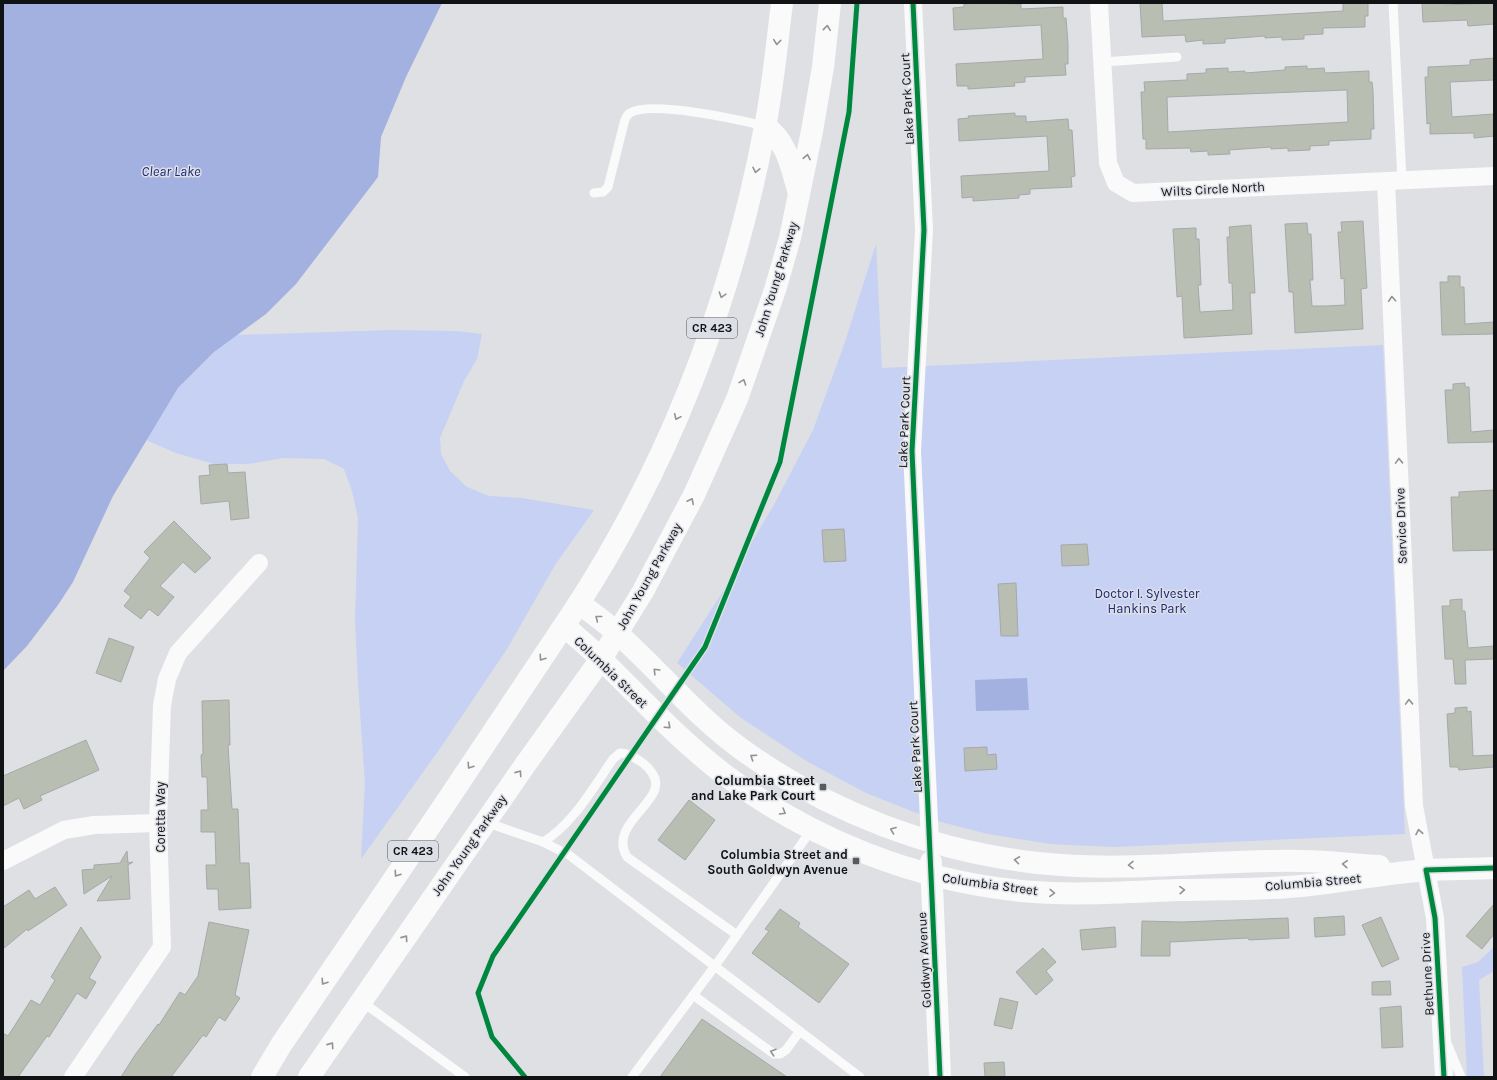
<svg xmlns="http://www.w3.org/2000/svg" width="1497" height="1080" viewBox="0 0 1497 1080" font-family="Karla,sans-serif">
<rect width="100%" height="100%" fill="#dee0e4"/>
<!-- green -->
<g fill="#c6d1f3">
<path d="M876,244l6,124 501,-23 22,489 -291,13 -64,-3 -62,-10 -51,-13 -71,-28 -58,-31 -67,-44 -64,-55 43,-67 55,-93 38,-73 31,-85z"/>
<path d="M392,330l64,1 26,3 -5,25 -13,22 -24,57 1,16 9,17 17,16 22,9 33,2 72,12 -39,55 -48,84 -66,98 -80,112 4,-76 -7,-100 -3,-63 3,-102 -6,-27 -8,-22 -20,-10 -41,-1 -35,6h-34l-38,-11 -30,-13 32,-52 36,-36 21,-17z"/>
<path d="M1494,947v24l-15,9 5,97h-17l-5,-110 16,-5z"/>
</g>
<!-- water -->
<g fill="#a3b1e0">
<path d="M3,3h439l-36,74 -25,60 -3,40 -82,107 -30,30 -52,38 -36,36 -65,108 -40,86 -15,23 -31,41 -24,25z"/>
<path d="M1027,678l2,32 -53,1 -1,-31z"/>
</g>
<!-- building -->
<g fill="#b9beb2" stroke="#a6a8a9" fill-rule="evenodd">
<path d="M979,3l42,1v5l42,-2v11h3l2,26v20h-3l1,11 -41,2v5l-11,1 1,3 -47,3v-3h-11l-1,-22 87,-5 -2,-34 -87,5 -1,-22 11,-1v-3z"/>
<path d="M1140,3h22l1,18 180,-10v-8h25v13h-3v11l-42,1v6l-19,1v4l-22,1v-3l-17,1v-2l-40,3v4l-22,1v-4l-17,2 -1,-7 -43,2z"/>
<path d="M1422,3h23v2l49,-2v21l-26,2 -1,-6 -44,2z"/>
<path d="M1494,58v22l-44,2 2,35 42,-3v22l-20,2v-5l-44,1v-11l-3,1 -2,-47h3v-10l42,-2v-5z"/>
<path d="M1307,66v3l17,-1 1,5 44,-2v11h3l1,9 1,38h-3v10l-42,2v4l-19,1v4l-22,1v-3l-17,1v-2l-42,3 1,4 -22,1v-4l-17,1 -1,-4 -44,1v-10h-3l-2,-47h4l-1,-10 43,-2v-6l19,-1v-4l22,-1v4l17,-1v2l40,-3v-3zM1347,90l1,32 -180,10 -1,-35z"/>
<path d="M1015,113v3h11v6l42,-3 1,11h3l3,46 -4,1 1,10 -42,2v5l-11,1v3l-46,3v-4l-11,1 -1,-22 88,-5 -2,-35 -88,5 -1,-22 11,-1 -1,-2z"/>
<path d="M1363,221l4,67 -6,1 2,40 -68,4 -2,-41h-4l-4,-68 22,-1 1,11h3l1,21 1,25h-3l2,26h14l19,-1 -1,-27 -3,1 -3,-47h4l-1,-10z"/>
<path d="M1251,225l4,68h-5l2,41 -68,4 -2,-42 -5,1 -4,-68 23,-1v11h3l2,46h-3l2,27 33,-2 -1,-27h-3l-2,-46h3l-1,-10z"/>
<path d="M1448,276h12v11h4l1,37 29,-2v12l-52,1 -2,-53h8z"/>
<path d="M1465,383v4h4l2,45 23,-2v12l-46,1 -3,-53h8v-6z"/>
<path d="M227,464l1,9 17,-1 4,46 -18,2 -2,-19 -28,3 -2,-28 11,-1 -1,-10z"/>
<path d="M1494,490v60l-41,1 -2,-54h8v-5z"/>
<path d="M174,521l37,37 -16,15 -12,-11 -23,24 14,11 -16,19 -9,-7 -8,10 -17,-13 7,-9 -7,-6 26,-33 -6,-6z"/>
<path d="M844,529l2,32 -22,1 -2,-32z"/>
<path d="M1087,544l2,21 -27,1 -1,-21z"/>
<path d="M1016,583l2,53h-17l-3,-52z"/>
<path d="M1462,599v12h3l3,37 26,-2v13l-29,1 1,24h-11l-2,-25h-8l-3,-53h8v-6z"/>
<path d="M109,638l25,9 -13,35 -25,-9z"/>
<path d="M229,700l1,45h-2l4,64h6l2,54h9l2,45 -32,2 -1,-21h-11l-1,-24h10l-1,-33h-14v-22h7l-1,-33h-5l-1,-22 2,-1 -1,-53z"/>
<path d="M1467,707v5l4,-1 2,45 21,-1v12l-35,3 -1,-3h-8l-3,-53 8,-1v-5z"/>
<path d="M86,740l13,30 -59,26 2,4 -18,9 -5,-11 -16,8v-30z"/>
<path d="M987,747v8l9,-1 1,15 -32,2 -1,-23z"/>
<path d="M689,800l26,20 -30,40 -27,-20z"/>
<path d="M127,851l1,12 5,-1 -5,3 2,34 -33,2 15,-25 -28,18 -2,-24 12,-1v-4l26,-2z"/>
<path d="M55,887l12,18 -39,26 -1,-2 -24,20v-42l26,-17 6,9z"/>
<path d="M1494,904v30l-12,15 -16,-13z"/>
<path d="M780,909l20,14 -2,4 51,37 -30,39 -67,-50 17,-22 -4,-2z"/>
<path d="M1344,916l1,19 -30,2 -1,-19z"/>
<path d="M1381,917l18,42 -17,8 -20,-42z"/>
<path d="M1288,918l1,20 -40,2 -1,-2 -78,4v14h-29l1,-35 40,1z"/>
<path d="M209,922l40,8 -14,65 5,3 -15,23 -6,-4 -13,20 -3,-2 -32,42h-50l14,-22 23,-31 1,1 21,-33 5,3 13,-19z"/>
<path d="M81,927l20,30 -12,21 7,4 -10,17 -9,-6 -28,44 -2,-1 -29,41h-15v-44l5,3 23,-36 9,5 15,-25 -4,-3z"/>
<path d="M1115,927l1,20 -34,3 -2,-20z"/>
<path d="M1043,948l13,14 -10,9 7,9 -17,15 -20,-23z"/>
<path d="M1390,981l1,14h-19v-13z"/>
<path d="M1000,998l18,4 -6,27 -18,-4z"/>
<path d="M1401,1006l2,41 -21,1 -2,-40z"/>
<path d="M702,1019l85,58h-127z"/>
<path d="M1004,1062l1,15h-20l-1,-14z"/>
</g>
<g fill="none" stroke-linecap="round" stroke-linejoin="round">
<!-- lane -->
<g stroke="#fafafb" stroke-width="9">
<path d="M1393,3l9,177"/>
<path d="M1102,62l75,-5"/>
<path d="M594,193l9,-1 5,-5 16,-64c1,-4 3,-8 6,-10 21,-13 110,7 135,13"/>
<path d="M485,822l58,20 26,13 291,222"/>
<path d="M543,842c30,-18 50,-54 70,-83l7,-6c9,0 17,6 24,11 4,3 6,6 8,9 20,27 -46,49 -25,84l110,78"/>
<path d="M693,995l81,59h6l6,-4 14,-19"/>
<path d="M361,1001l104,76"/>
<path d="M1447,1043l14,34"/>
<path d="M632,1077l83,-111 97,-137"/>
</g>
<!-- street -->
<g stroke="#fafafb" stroke-width="18">
<path d="M913,3l11,227 -12,221 18,391"/>
<path d="M1099,3l9,160 8,20 17,10 361,-17"/>
<path d="M1386,181l28,625 21,112 9,159"/>
<path d="M3,861l61,-31 30,-5 64,-2"/>
<path d="M73,1077l89,-130 -4,-124 4,-118 5,-26 11,-26 81,-90"/>
</g>
<!-- secondary -->
<g stroke="#fafafb" stroke-width="22">
<path d="M579,603c13,10 26,19 38,30 43,38 79,84 127,118 87,62 188,100 294,112 88,10 178,-4 266,-2 25,0 50,4 75,5"/>
<path d="M564,626c13,11 26,22 38,34 41,40 77,80 123,115 86,64 188,105 296,116 52,5 105,1 158,-1 40,-1 82,0 122,-4 42,-4 84,-13 127,-16 22,-1 44,-1 66,-2"/>
<path d="M931,862l9,215"/>
</g>
<!-- primary -->
<g stroke="#fafafb" stroke-width="22">
<path d="M765,126c22,16 26,40 33,64"/>
<path d="M262,1077l19,-32 164,-241 134,-201c93,-145 154,-308 186,-476 8,-41 12,-83 17,-124"/>
<path d="M309,1077l216,-312 76,-106 41,-66 52,-98 43,-96 38,-109 15,-52 22,-107 11,-64 7,-64"/>
</g>
<!-- cycleway casing -->
<g stroke="#dcdfe6" stroke-width="8">
<g id="cycleway">
<path d="M913,3l11,227 -12,221 28,626"/>
<path d="M525,1077l-33,-40 -14,-44 15,-37 212,-309 75,-185 69,-350 8,-109"/>
<path d="M1444,1077l-9,-159 -9,-48 68,-2"/>
</g>
</g>
<!-- cycleway -->
<use href="#cycleway" stroke="#00873e" stroke-width="5"/>
</g>
<!-- one-way arrows -->
<defs><path id="oneway-chevron" d="M-2-3.5L2.5 0L-2 3.5" fill="none" stroke-width="1.6" stroke-linecap="round" stroke-linejoin="round"/></defs>
<g stroke="#919293">
<use href="#oneway-chevron" transform="translate(827 28) rotate(-84)"/>
<use href="#oneway-chevron" transform="translate(777 42) rotate(96)"/>
<use href="#oneway-chevron" transform="translate(807 157) rotate(-79)"/>
<use href="#oneway-chevron" transform="translate(756 170) rotate(102)"/>
<use href="#oneway-chevron" transform="translate(722 295) rotate(108)"/>
<use href="#oneway-chevron" transform="translate(1392 299) rotate(-93)"/>
<use href="#oneway-chevron" transform="translate(743 382) rotate(-70)"/>
<use href="#oneway-chevron" transform="translate(677 417) rotate(114)"/>
<use href="#oneway-chevron" transform="translate(1399 461) rotate(-92)"/>
<use href="#oneway-chevron" transform="translate(691 501) rotate(-63)"/>
<use href="#oneway-chevron" transform="translate(598 618) rotate(-142)"/>
<use href="#oneway-chevron" transform="translate(542 658) rotate(124)"/>
<use href="#oneway-chevron" transform="translate(656 671) rotate(-135)"/>
<use href="#oneway-chevron" transform="translate(1409 702) rotate(-92)"/>
<use href="#oneway-chevron" transform="translate(668 726) rotate(42)"/>
<use href="#oneway-chevron" transform="translate(753 757) rotate(-146)"/>
<use href="#oneway-chevron" transform="translate(470 766) rotate(124)"/>
<use href="#oneway-chevron" transform="translate(519 773) rotate(-55)"/>
<use href="#oneway-chevron" transform="translate(783 812) rotate(30)"/>
<use href="#oneway-chevron" transform="translate(893 830) rotate(-159)"/>
<use href="#oneway-chevron" transform="translate(1419 832) rotate(-101)"/>
<use href="#oneway-chevron" transform="translate(1017 860) rotate(-172)"/>
<use href="#oneway-chevron" transform="translate(1345 864) rotate(-176)"/>
<use href="#oneway-chevron" transform="translate(1131 865) rotate(179)"/>
<use href="#oneway-chevron" transform="translate(397 874) rotate(124)"/>
<use href="#oneway-chevron" transform="translate(1182 890) rotate(-2)"/>
<use href="#oneway-chevron" transform="translate(1052 893) rotate(3)"/>
<use href="#oneway-chevron" transform="translate(405 938) rotate(-55)"/>
<use href="#oneway-chevron" transform="translate(324 982) rotate(124)"/>
<use href="#oneway-chevron" transform="translate(331 1045) rotate(-55)"/>
<use href="#oneway-chevron" transform="translate(773 1052) rotate(-161)"/>
</g>
<!-- markers -->
<g fill="#595a5d" stroke="#dcdfe6" stroke-width="1.5">
<rect x="819" y="783" width="8" height="8" rx="2"/>
<rect x="852" y="857" width="8" height="8" rx="2"/>
</g>
<g text-anchor="middle" dominant-baseline="central" stroke-width="3" stroke-linejoin="round" paint-order="stroke">
<!-- shield labels -->
<g fill="#dcdfe6" stroke="#4e5053" stroke-width="1">
<rect x="687" y="318" width="50" height="20" rx="3"/>
<rect x="388" y="841" width="50" height="20" rx="3"/>
</g>
<g font-size="12" font-weight="bold" fill="#111214">
<text x="712" y="328">CR 423</text>
<text x="413" y="851">CR 423</text>
</g>
<!-- street labels -->
<g font-size="13" fill="#111214" stroke="#dcdfe6">
<text transform="translate(907 99) rotate(-93)">Lake Park Court</text>
<text transform="translate(1213 189) rotate(-3)">Wilts Circle North</text>
<text transform="translate(776 279) rotate(-73)">John Young Parkway</text>
<text transform="translate(904 422) rotate(-88)">Lake Park Court</text>
<text transform="translate(1401 526) rotate(-92)">Service Drive</text>
<text transform="translate(649 576) rotate(-61)">John Young Parkway</text>
<text transform="translate(611 672) rotate(44)">Columbia Street</text>
<text transform="translate(915 747) rotate(-93)">Lake Park Court</text>
<text transform="translate(160 817) rotate(-90)">Coretta Way</text>
<text transform="translate(469 845) rotate(-55)">John Young Parkway</text>
<text transform="translate(1313 882) rotate(-5)">Columbia Street</text>
<text transform="translate(990 884) rotate(8)">Columbia Street</text>
<text transform="translate(924 960) rotate(-93)">Goldwyn Avenue</text>
<text transform="translate(1427 974) rotate(-93)">Bethune Drive</text>
</g>
<!-- park labels -->
<g font-size="13" fill="#1e2874" stroke="#dcdfe6">
<text x="1147" y="593">Doctor I. Sylvester<tspan x="1147" dy="15">Hankins Park</tspan></text>
</g>
<!-- poi labels -->
<g font-size="13" font-weight="bold" fill="#111214" stroke="#dcdfe6" text-anchor="end">
<text x="815" y="780">Columbia Street<tspan x="815" dy="15">and Lake Park Court</tspan></text>
<text x="848" y="854">Columbia Street and<tspan x="848" dy="15">South Goldwyn Avenue</tspan></text>
</g>
<!-- water labels -->
<g font-size="14" font-style="italic" fill="#1e2975" stroke="#dcdfe6">
<text x="171" y="171">Clear Lake</text>
</g>
</g>
<!-- border -->
<rect width="1497" height="1080" fill="none" stroke="#111214" stroke-width="8"/>
</svg>
